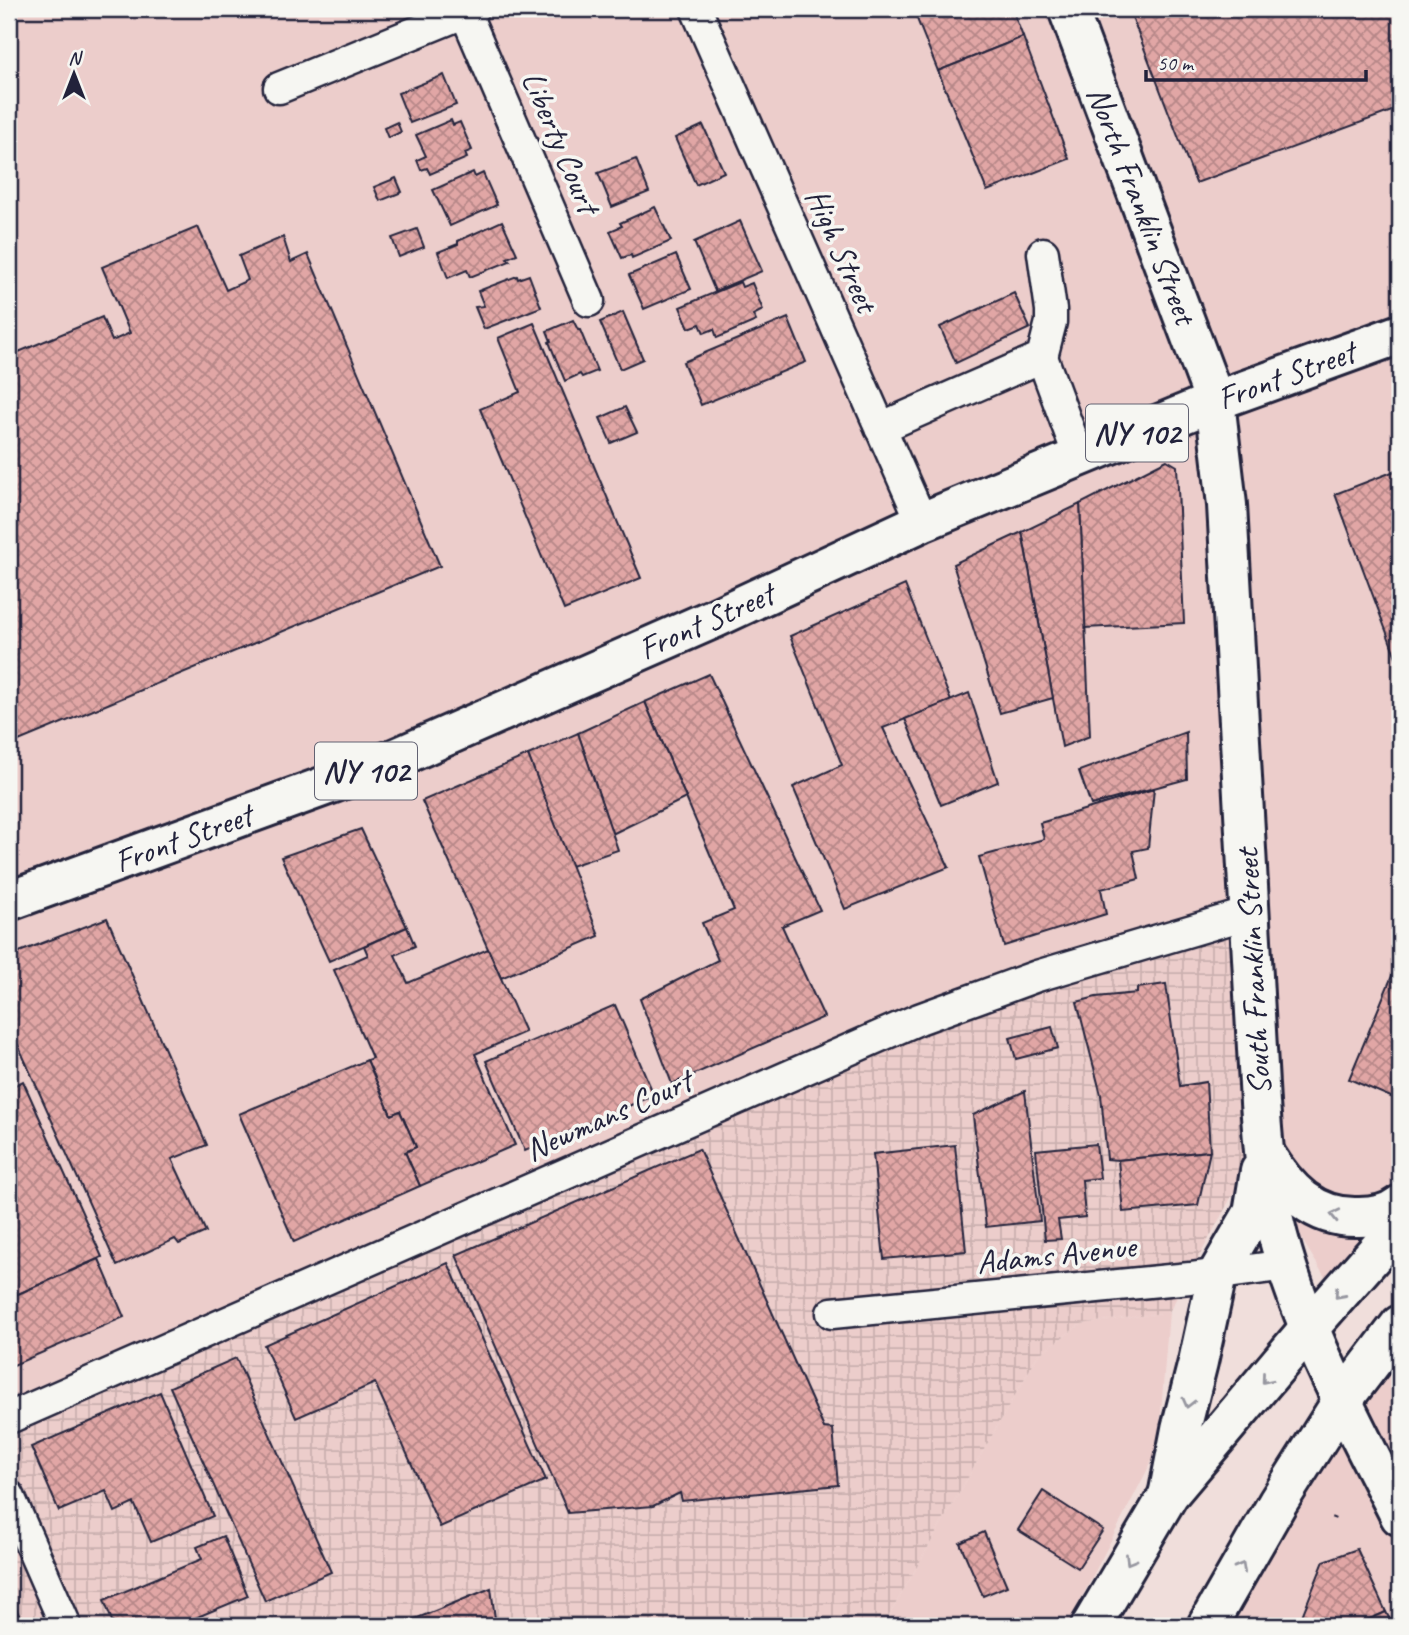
<svg xmlns="http://www.w3.org/2000/svg" width="1409" height="1635" viewBox="0 0 1409 1635" font-family="Caveat,sans-serif">
<defs>
<pattern id="industrial-grid" width="8" height="8" patternUnits="userSpaceOnUse" patternTransform="scale(1.75)"><rect width="8" height="8" fill="#eccdcb"/><path d="M0 4h8M4 0v8" fill="none" stroke="#cab0af"/></pattern>
<pattern id="building-cross-hatch" width="8" height="8" patternUnits="userSpaceOnUse" patternTransform="scale(1.75)"><rect width="8" height="8" fill="#e1a6a5"/><path d="M0 0l8 8M0 8l8-8" fill="none" stroke="#b68788"/></pattern>
</defs>
<rect width="100%" height="100%" fill="#f0dedb"/>
<filter id="ink" filterUnits="userSpaceOnUse"><feTurbulence type="fractalNoise" baseFrequency=".0143" numOctaves="2"/><feDisplacementMap in="SourceGraphic" scale="14" xChannelSelector="R" yChannelSelector="G"/><feConvolveMatrix kernelMatrix="1 2 1 2 8 2 1 2 1" color-interpolation-filters="sRGB"/></filter>
<g filter="url(#ink)">
<!-- built -->
<g fill="#eccdcb">
<path d="M9,9h1391v1198l-75,70 -24,-39 -44,-88 -1248,273z"/>
<path d="M1169,1312l-11,137 -91,177h-184l155,-271 43,-31z"/>
<path d="M1400,1341v285h-183z"/>
</g>
<!-- industrial -->
<path fill="url(#industrial-grid)" d="M1244,920l13,230 -88,162 -88,12 -43,31 -155,271h-874v-203l925,-400z"/>
<!-- building -->
<g fill="url(#building-cross-hatch)" stroke="#22223b" stroke-width="2">
<path d="M913,9h99l11,28 -85,34z"/>
<path d="M1129,9h267l4,10v89l-204,75z"/>
<path d="M1023,37l46,122 -82,32 -49,-120z"/>
<path d="M444,75l12,30 -46,18 -12,-30z"/>
<path d="M451,120l2,5 7,-3 12,28 -7,3 2,5 -37,16 -3,-6 -6,2 -4,-10 9,-4 -10,-21z"/>
<path d="M397,122l4,10 -13,6 -4,-10z"/>
<path d="M703,125l21,47 -28,13 -21,-47z"/>
<path d="M636,159l13,33 -37,15 -14,-34z"/>
<path d="M473,172l2,5 8,-4 14,32 -47,21 -17,-36z"/>
<path d="M396,178l6,14 -22,9 -6,-14z"/>
<path d="M655,207l16,34 -39,17 -1,-3 -9,3 -12,-27 12,-5 -2,-3z"/>
<path d="M502,221l15,33 -10,4 3,3 -40,16 -3,-7 -19,8 -10,-26 20,-8v-3z"/>
<path d="M740,221l22,50 -47,20 -21,-49z"/>
<path d="M198,227l28,63 22,-10 -9,-24 44,-19 8,25 17,-8 132,312 -431,179v-389l93,-39 10,24 18,-8 -28,-66z"/>
<path d="M417,229l7,18 -25,10 -7,-19z"/>
<path d="M676,255l15,34 -47,20 -15,-34z"/>
<path d="M529,275l12,32 -57,22 -9,-22 9,-1 -6,-15 39,-15 1,3z"/>
<path d="M740,282l2,5 10,-4 11,27 -10,5 3,6 -39,17 -3,-9 -10,4 -4,-9 -11,4 -9,-21z"/>
<path d="M1014,293l16,35 -74,35 -16,-36z"/>
<path d="M623,312l20,47 -23,10 -20,-47z"/>
<path d="M788,318l18,44 -105,43 -18,-43z"/>
<path d="M573,320l5,10h2l17,41 -15,6 -2,-3 -15,7 -16,-39 2,-1 -4,-10z"/>
<path d="M534,323l107,255 -77,32 -84,-201 40,-17 -22,-54z"/>
<path d="M625,407l12,25 -26,11 -11,-25z"/>
<path d="M1167,460l10,6 7,157 -99,5 -5,-124z"/>
<path d="M1400,469v199l-65,-174z"/>
<path d="M1080,504l10,232 -28,11 -40,-215z"/>
<path d="M1022,532l31,166 -53,15 -47,-149z"/>
<path d="M905,585l46,116 -68,27 66,139 -104,42 -52,-122 49,-22 -52,-129z"/>
<path d="M709,674l111,236 -38,16 42,91 -152,67 -32,-85 78,-39 -16,-37 32,-13 -89,-208z"/>
<path d="M969,693l29,89 -57,23 -36,-86z"/>
<path d="M645,702l41,96 -74,36 -34,-101z"/>
<path d="M1186,732l1,47 -96,26 -12,-34z"/>
<path d="M578,733l40,117 -47,16 -43,-111z"/>
<path d="M528,755l71,181 -98,42 -79,-177z"/>
<path d="M1154,789l-6,59 -15,3 6,28 -38,10 5,25 -102,32 -25,-89 65,-18 -4,-16z"/>
<path d="M361,829l46,98 -78,34 -48,-104z"/>
<path d="M107,918l100,227 -35,14 34,73 -27,12 -4,-5 -58,27 -108,-241v-69z"/>
<path d="M407,927l8,19 -20,9 13,28 80,-34 37,83 -50,22 40,91 -95,41 -15,-34 11,-5 -16,-36 -9,4 -24,-55 5,-2 -38,-88 34,-15 -4,-9z"/>
<path d="M1394,971l6,3v127l-51,-22z"/>
<path d="M1166,984l14,102 26,-4 4,69 -92,9 -11,-1 -6,-64 -24,-93 19,-5 41,-4v-5z"/>
<path d="M615,1005l39,90 -129,56 -39,-90z"/>
<path d="M1052,1027l6,21 -42,11 -6,-21z"/>
<path d="M367,1060l24,55 9,-4 16,36 -11,5 15,34 -126,56 -55,-128z"/>
<path d="M23,1081l79,176 -93,41v-210z"/>
<path d="M1025,1091l15,130 -54,6 -13,-112z"/>
<path d="M1096,1144l4,34 -18,2 3,37 -27,3 3,19 -16,1 -9,-90z"/>
<path d="M955,1145l11,106 -82,8 -11,-105z"/>
<path d="M699,1149l125,279 9,1 5,56 -156,16 -2,-8 -27,13 -85,7 -112,-258z"/>
<path d="M1210,1151l-12,54 -75,7 -5,-52z"/>
<path d="M99,1259l25,58 -115,50v-69z"/>
<path d="M448,1263l98,217 -106,47 -65,-144 -79,35 -32,-73z"/>
<path d="M236,1358l95,214 -66,29 -95,-214z"/>
<path d="M160,1392l53,124 -62,26 -17,-39 -19,9 -9,-21 -47,20 -28,-64z"/>
<path d="M1043,1491l60,39 -25,38 -60,-38z"/>
<path d="M984,1532l23,54 -24,10 -23,-53z"/>
<path d="M223,1536l25,60 -72,30h-62l-10,-26 98,-41 -5,-12z"/>
<path d="M1357,1549l29,63 -32,14h-56l26,-65z"/>
<path d="M491,1588l5,38h-98z"/>
<path d="M9,1593l15,33h-15z"/>
<path d="M1386,1612l7,14h-39z"/>
</g>
<g fill="none" stroke-linecap="round" stroke-linejoin="round">
<!-- minor casing -->
<g stroke="#22223b" stroke-width="35">
<g id="minor">
<path d="M696,9l226,513"/>
<path d="M465,12l124,289"/>
<path d="M279,88l194,-79"/>
<path d="M1042,357l37,100"/>
<path d="M880,428l162,-71 9,-35v-12l-8,-57"/>
<path d="M832,1313l358,-35 97,-13"/>
<path d="M9,1418l910,-399 118,-43 213,-63"/>
<path d="M9,1496l57,130"/>
</g>
</g>
<!-- major casing -->
<g stroke="#22223b" stroke-width="44">
<g id="major">
<path d="M1068,9l147,392 12,104 33,598c3,39 6,79 14,117 24,104 79,202 126,296"/>
<path d="M9,901l360,-131 346,-152 207,-96 293,-121 185,-67"/>
<path d="M1265,1154c22,36 49,65 94,63 14,0 30,-3 41,-12"/>
<path d="M1169,1491l12,-62 17,-67 19,-87 36,-62 7,-42"/>
<path d="M1091,1626l78,-132 141,-167 90,-102"/>
<path d="M1207,1626l71,-124 64,-101 58,-76"/>
</g>
</g>
<!-- path -->
<path stroke="#22223b" stroke-width="4.5" stroke-dasharray="2 5" stroke-linecap="butt" d="M1333,1519l2,-5"/>
<!-- minor -->
<use href="#minor" stroke="#f6f6f2" stroke-width="30"/>
<!-- major -->
<use href="#major" stroke="#f6f6f2" stroke-width="38"/>
</g>
<!-- one-way arrows -->
<defs><path id="oneway-chevron" d="M-2-3.5L2.5 0L-2 3.5" fill="none" stroke-width="1.6" stroke-linecap="round" stroke-linejoin="round" transform="scale(1.75)"/></defs>
<g stroke="#9797a0">
<use href="#oneway-chevron" transform="translate(1335 1215) rotate(-167)"/>
<use href="#oneway-chevron" transform="translate(1339 1294) rotate(132)"/>
<use href="#oneway-chevron" transform="translate(1266 1379) rotate(130)"/>
<use href="#oneway-chevron" transform="translate(1188 1403) rotate(104)"/>
<use href="#oneway-chevron" transform="translate(1130 1560) rotate(120)"/>
<use href="#oneway-chevron" transform="translate(1241 1567) rotate(-61)"/>
</g>
</g>
<g text-anchor="middle" dominant-baseline="central" stroke-width="7" stroke-linejoin="round" paint-order="stroke">
<!-- shield labels -->
<g fill="#f6f6f2" stroke="#626272" stroke-width="2">
<rect x="1086" y="404.5" width="102" height="57" rx="5"/>
<rect x="315" y="742.5" width="102" height="57" rx="5"/>
</g>
<g font-size="32" font-weight="bold" fill="#22223b">
<text x="1137" y="433">NY 102</text>
<text x="366" y="771">NY 102</text>
</g>
<!-- street labels -->
<g font-size="33" fill="#22223b" stroke="#f6f6f2">
<text transform="translate(561 142) rotate(67)">Liberty Court</text>
<text transform="translate(1142 205) rotate(69)">North Franklin Street</text>
<text transform="translate(842 250) rotate(66)">High Street</text>
<text transform="translate(1286 375) rotate(-20)">Front Street</text>
<text transform="translate(706 621) rotate(-24)">Front Street</text>
<text transform="translate(183 838) rotate(-20)">Front Street</text>
<text transform="translate(1253 972) rotate(-93)">South Franklin Street</text>
<text transform="translate(608 1115) rotate(-24)">Newmans Court</text>
<text transform="translate(1056 1254) rotate(-6)">Adams Avenue</text>
</g>
</g>
<!-- margin -->
<rect width="1409" height="1635" fill="none" stroke="#f6f6f2" stroke-width="35"/>
<rect x="18" y="18" width="1374" height="1600" fill="none" stroke="#22223b" stroke-width="2.5" filter="url(#ink)"/>
<!-- north arrow -->
<g transform="translate(74 74)" stroke="#f6f6f2" stroke-width="5" paint-order="stroke">
<path d="M0-5L12 26L0 18L-12 26Z" fill="#22223b"/>
<text y="-10" font-size="19" font-weight="bold" text-anchor="middle" fill="#22223b">N</text>
</g>
<!-- scale -->
<path d="M1146 70v10h220v-10" fill="none" stroke="#22223b" stroke-width="3.5"/>
<text x="1157" y="70" font-size="21" fill="#22223b" stroke="#f6f6f2" stroke-width="5" paint-order="stroke">50 m</text>
</svg>
